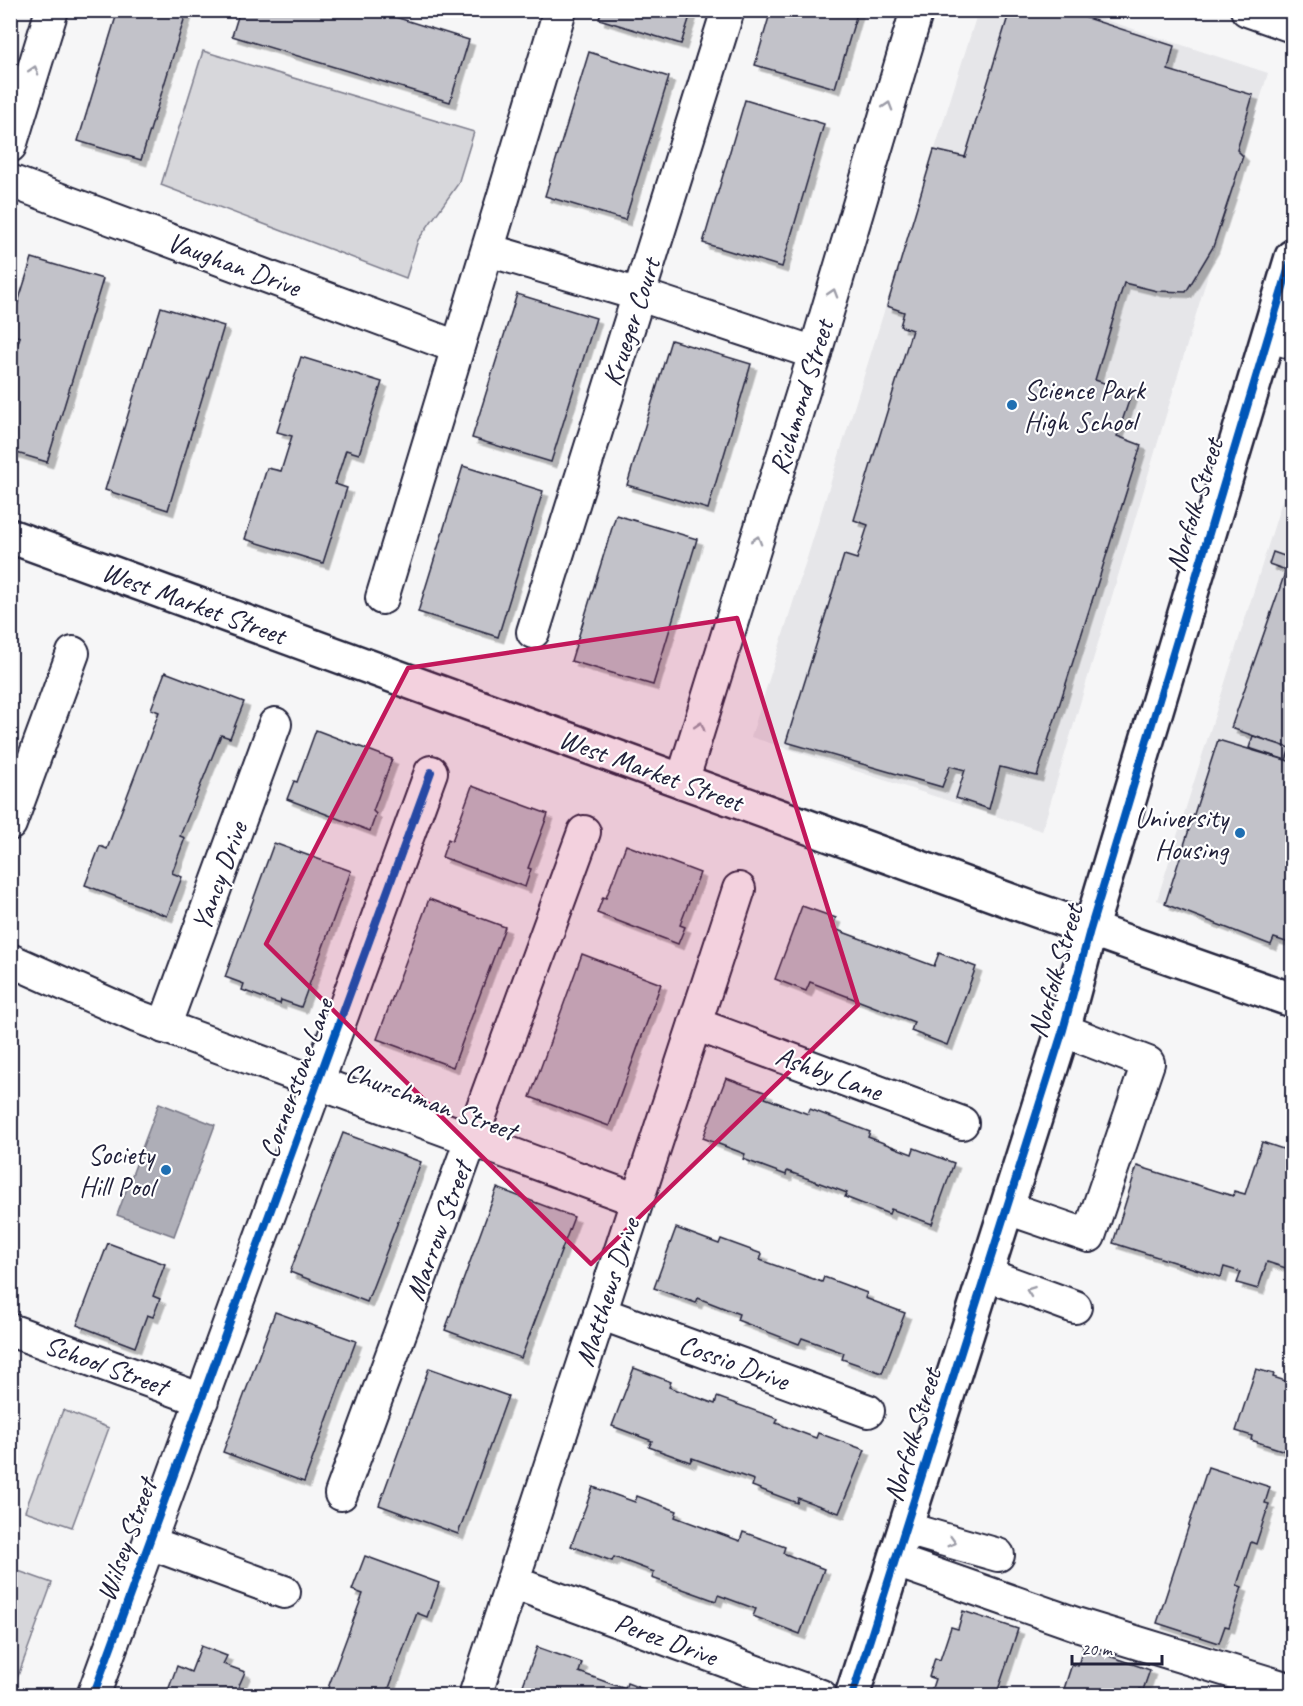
<svg xmlns="http://www.w3.org/2000/svg" width="1303" height="1706" viewBox="0 0 1303 1706" font-family="Caveat,sans-serif">
<defs>
<filter id="shadow"><feDropShadow dx="5.5" dy="5.5" stdDeviation="0" flood-color="#0004"/></filter>
</defs>
<rect width="100%" height="100%" fill="#f6f6f7"/>
<filter id="ink" filterUnits="userSpaceOnUse"><feTurbulence type="fractalNoise" baseFrequency=".0167" numOctaves="2"/><feDisplacementMap in="SourceGraphic" scale="12" xChannelSelector="R" yChannelSelector="G"/><feConvolveMatrix kernelMatrix="1 2 1 2 8 2 1 2 1" color-interpolation-filters="sRGB"/></filter>
<g filter="url(#ink)">
<!-- built -->
<g fill="#e6e6e9">
<path d="M978,11h100l190,62 -226,758 -291,-94z"/>
<path d="M1292,469v479l-135,-48z"/>
</g>
<!-- green -->
<g fill="#d7d7db" stroke="#7c7c8b" stroke-width="1.5">
<path d="M203,51l271,81 -16,52 -40,56 -12,38 -245,-93z"/>
<path d="M63,1410l46,18 -37,99 -47,-16z"/>
<path d="M10,1568l42,15 -37,101 -5,-2z"/>
</g>
<!-- water -->
<path fill="#aeaeb7" stroke="#767685" stroke-width="1.5" d="M159,1103l56,22 -41,111 -57,-21z"/>
<!-- building -->
<g fill="#c2c2c9" stroke="#22223b" stroke-width="1.5" filter="url(#shadow)">
<path d="M118,10h69l-46,150 -63,-19z"/>
<path d="M240,10h133l96,30 -19,62 -218,-66z"/>
<path d="M602,10h90l-11,34 -82,-25z"/>
<path d="M771,10h87l-23,78 -80,-23z"/>
<path d="M1010,10h52l112,36 -6,24 85,25 -16,55 6,6 -30,91 -27,45 -29,-1 -33,-8 -29,97 37,12 -15,44 24,9 -104,331 -37,-9 -11,42 -33,-11 9,-28 -15,-4 -8,21 -156,-45 58,-187 13,4 11,-34 -14,-5 58,-190 -12,-4 4,-14 -17,-6 47,-156 31,7z"/>
<path d="M589,52l80,25 -44,143 -80,-24z"/>
<path d="M745,100l79,24 -42,143 -79,-24z"/>
<path d="M32,258l71,21 -56,183 -37,-11v-84l10,-30 -10,-3v-6z"/>
<path d="M517,294l79,24 -45,144 -79,-24z"/>
<path d="M161,307l63,19 -56,184 -63,-20z"/>
<path d="M671,340l80,24 -43,145 -81,-24z"/>
<path d="M301,357l81,25 -23,72 -13,-4 -11,34 12,4 -24,75 -78,-24 22,-71 14,3 11,-35 -15,-4z"/>
<path d="M463,466l80,25 -45,146 -80,-25z"/>
<path d="M616,515l81,24 -44,146 -82,-24z"/>
<path d="M1292,549v200l-61,-21 55,-158 -17,-6 4,-12 17,6z"/>
<path d="M165,672l79,30 -14,36 -9,-3 -41,101 5,2 -13,35 10,4 -15,39 -82,-31 15,-39 7,3 52,-137 -8,-3z"/>
<path d="M316,730l76,29 -19,52 3,3 -6,17 -83,-32 7,-18 3,1z"/>
<path d="M1253,736l37,12 -4,12 -37,-12z"/>
<path d="M1218,740l74,22v182l-18,-6 -3,7 -106,-41z"/>
<path d="M472,786l76,28 -20,54 3,1 -6,18 -83,-30 6,-18 4,2z"/>
<path d="M274,843l77,28 -50,136 -20,-7 -1,4 -38,-14 2,-6 -19,-7z"/>
<path d="M626,845l74,28 -20,52 5,2 -7,17 -81,-31 6,-16 3,1z"/>
<path d="M429,899l76,28 -52,140 -76,-28z"/>
<path d="M802,906l34,12 -4,10 102,38 5,-13 37,14 -29,78 -36,-14 3,-9 -104,-40 -4,9 -31,-12z"/>
<path d="M582,954l79,30 -52,142 -79,-29z"/>
<path d="M726,1078l41,15 -2,5 43,16 2,-5 60,23 -2,5 44,17 2,-6 40,15 -22,61 -41,-15 -2,5 -44,-17 2,-4 -60,-22 -1,4 -43,-16 2,-5 -42,-16z"/>
<path d="M343,1133l78,29 -54,140 -77,-30z"/>
<path d="M1262,1142l30,10v118l-25,-8 -9,27 -21,-6 4,-11 -17,-5 -3,10 -108,-34 24,-77 96,30 1,-5 11,3z"/>
<path d="M497,1188l77,29 -53,141 -76,-28z"/>
<path d="M676,1228l43,16 2,-5 41,15 -2,6 62,22 2,-5 43,16 -2,5 40,15 -23,60 -40,-14 2,-6 -42,-15 -3,6 -62,-24 2,-6 -41,-16 -2,5 -42,-15z"/>
<path d="M108,1243l57,21 -12,32 7,3 -7,18 -6,-2 -12,32 -58,-22z"/>
<path d="M275,1312l81,29 -52,141 -81,-30z"/>
<path d="M429,1368l79,28 -50,138 -79,-29z"/>
<path d="M634,1368l37,14 -2,5 46,17 2,-7 61,22 -2,4 40,15 2,-5 47,17 -26,63 -41,-15 -1,5 -45,-17 2,-6 -62,-22 -2,4 -41,-15 3,-6 -40,-15z"/>
<path d="M1256,1369l18,5 -1,3 19,6 -1,70 -40,-13 1,-4 -16,-5z"/>
<path d="M1208,1467l62,20 -5,16 4,1 -13,40 -5,-2 -14,43 5,2 -13,40 -4,-1 -6,17 -62,-20z"/>
<path d="M593,1487l42,15 2,-6 40,15 -2,6 65,24 3,-9 42,15 -2,6 41,16 -24,65 -47,-18 3,-7 -38,-14 -2,6 -64,-23 2,-6 -40,-15 -2,4 -41,-15z"/>
<path d="M365,1556l74,27 -12,34 -10,-4 -31,83h-61l38,-102 -11,-4z"/>
<path d="M963,1611l55,18 -22,67 -66,-2 5,-15 -6,-2 6,-19 5,2 11,-33 7,2z"/>
<path d="M201,1646l26,10 -4,8 22,8 -8,18 5,2 -1,4h-75l11,-30 14,6z"/>
<path d="M537,1647l45,16 -3,9 46,17 2,-6 34,13h-142z"/>
<path d="M1083,1647l67,23 -7,20 -3,-1 -2,7h-71v-3l-4,-1 9,-28 6,2z"/>
</g>
<g fill="none" stroke-linecap="round" stroke-linejoin="round">
<!-- minor casing -->
<g stroke="#22223b" stroke-width="36">
<g id="minor">
<path d="M1247,10l45,16"/>
<path d="M10,146l42,-136"/>
<path d="M10,181l447,166"/>
<path d="M488,250l152,45 175,58"/>
<path d="M1269,335l23,8"/>
<path d="M382,598l178,-588"/>
<path d="M533,632l195,-622"/>
<path d="M682,782l133,-429 102,-343"/>
<path d="M10,824l63,-171"/>
<path d="M10,960l126,56 501,184"/>
<path d="M695,1024l267,99"/>
<path d="M164,1027l111,-303"/>
<path d="M1007,1208l82,28 59,-173 -85,-33"/>
<path d="M985,1274l90,33"/>
<path d="M600,1313l268,98"/>
<path d="M10,1330l192,70"/>
<path d="M341,1494l243,-662"/>
<path d="M907,1529l91,26"/>
<path d="M150,1543l134,49"/>
<path d="M896,1561l180,63 216,66"/>
<path d="M512,1582l309,114"/>
<path d="M93,1696l338,-924"/>
<path d="M475,1696l264,-807"/>
</g>
</g>
<!-- major casing -->
<g stroke="#22223b" stroke-width="38">
<g id="major">
<path d="M10,536l1026,374 256,90"/>
<path d="M852,1696l211,-666 27,-100 202,-673"/>
</g>
</g>
<!-- minor -->
<use href="#minor" stroke="#fff" stroke-width="32"/>
<!-- major -->
<use href="#major" stroke="#fff" stroke-width="33"/>
<!-- cycleway casing -->
<g stroke="#fff" stroke-width="11">
<g id="cycleway">
<path d="M93,1696l338,-924"/>
<path d="M852,1696l211,-666 27,-100 202,-673"/>
</g>
</g>
<!-- cycleway -->
<use href="#cycleway" stroke="#0057b8" stroke-width="8"/>
</g>
<!-- one-way arrows -->
<defs><path id="oneway-chevron" d="M-2-3.5L2.5 0L-2 3.5" fill="none" stroke-width="1.6" stroke-linecap="round" stroke-linejoin="round" transform="scale(1.5)"/></defs>
<g stroke="#9c9ca7">
<use href="#oneway-chevron" transform="translate(34 70) rotate(-73)"/>
<use href="#oneway-chevron" transform="translate(888 106) rotate(-73)"/>
<use href="#oneway-chevron" transform="translate(833 293) rotate(-73)"/>
<use href="#oneway-chevron" transform="translate(757 540) rotate(-73)"/>
<use href="#oneway-chevron" transform="translate(700 726) rotate(-73)"/>
<use href="#oneway-chevron" transform="translate(1030 1291) rotate(-160)"/>
<use href="#oneway-chevron" transform="translate(952 1542) rotate(16)"/>
</g>
</g>
<!-- marked area -->
<path fill="#c2185b" fill-opacity="0.2" stroke="#c2185b" stroke-width="4.5" stroke-linejoin="round" d="M737,618l121,387 -267,259 -325,-320 142,-276z"/>
<!-- markers -->
<g fill="#1f6fb2" stroke="#fff" stroke-width="2">
<circle cx="1012" cy="405" r="6"/>
<circle cx="1240" cy="833" r="6"/>
<circle cx="166" cy="1170" r="6"/>
</g>
<g text-anchor="middle" dominant-baseline="central" stroke-width="4.5" stroke-linejoin="round" paint-order="stroke">
<!-- street labels -->
<g font-size="28" fill="#22223b" stroke="#fff">
<text transform="translate(234 264) rotate(20)">Vaughan Drive</text>
<text transform="translate(631 322) rotate(-72)">Krueger Court</text>
<text transform="translate(801 397) rotate(-73)">Richmond Street</text>
<text transform="translate(1194 505) rotate(-73)">Norfolk Street</text>
<text transform="translate(194 603) rotate(20)">West Market Street</text>
<text transform="translate(651 770) rotate(20)">West Market Street</text>
<text transform="translate(219 876) rotate(-70)">Yancy Drive</text>
<text transform="translate(1055 971) rotate(-74)">Norfolk Street</text>
<text transform="translate(829 1073) rotate(20)">Ashby Lane</text>
<text transform="translate(296 1078) rotate(-70)">Cornerstone Lane</text>
<text transform="translate(431 1101) rotate(20)">Churchman Street</text>
<text transform="translate(438 1231) rotate(-70)">Marrow Street</text>
<text transform="translate(607 1292) rotate(-72)">Matthews Drive</text>
<text transform="translate(734 1362) rotate(20)">Cossio Drive</text>
<text transform="translate(106 1365) rotate(20)">School Street</text>
<text transform="translate(912 1435) rotate(-73)">Norfolk Street</text>
<text transform="translate(126 1540) rotate(-70)">Wilsey Street</text>
<text transform="translate(666 1639) rotate(20)">Perez Drive</text>
</g>
<!-- poi labels -->
<g font-size="28" fill="#22223b" stroke="#fff" text-anchor="end">
<text x="1024" y="389" text-anchor="start">Science Park<tspan x="1024" dy="32">High School</tspan></text>
<text x="1228" y="817">University<tspan x="1228" dy="32">Housing</tspan></text>
<text x="154" y="1154">Society<tspan x="154" dy="32">Hill Pool</tspan></text>
</g>
</g>
<!-- margin -->
<rect width="1303" height="1706" fill="none" stroke="#fff" stroke-width="36"/>
<rect x="18" y="18" width="1267" height="1670" fill="none" stroke="#22223b" stroke-width="2" filter="url(#ink)"/>
<!-- scale -->
<path d="M1072 1655v9h90v-9" fill="none" stroke="#22223b" stroke-width="3"/>
<text x="1081" y="1655" font-size="18" fill="#22223b" stroke="#ffffff" stroke-width="4.5" paint-order="stroke">20 m</text>
</svg>
